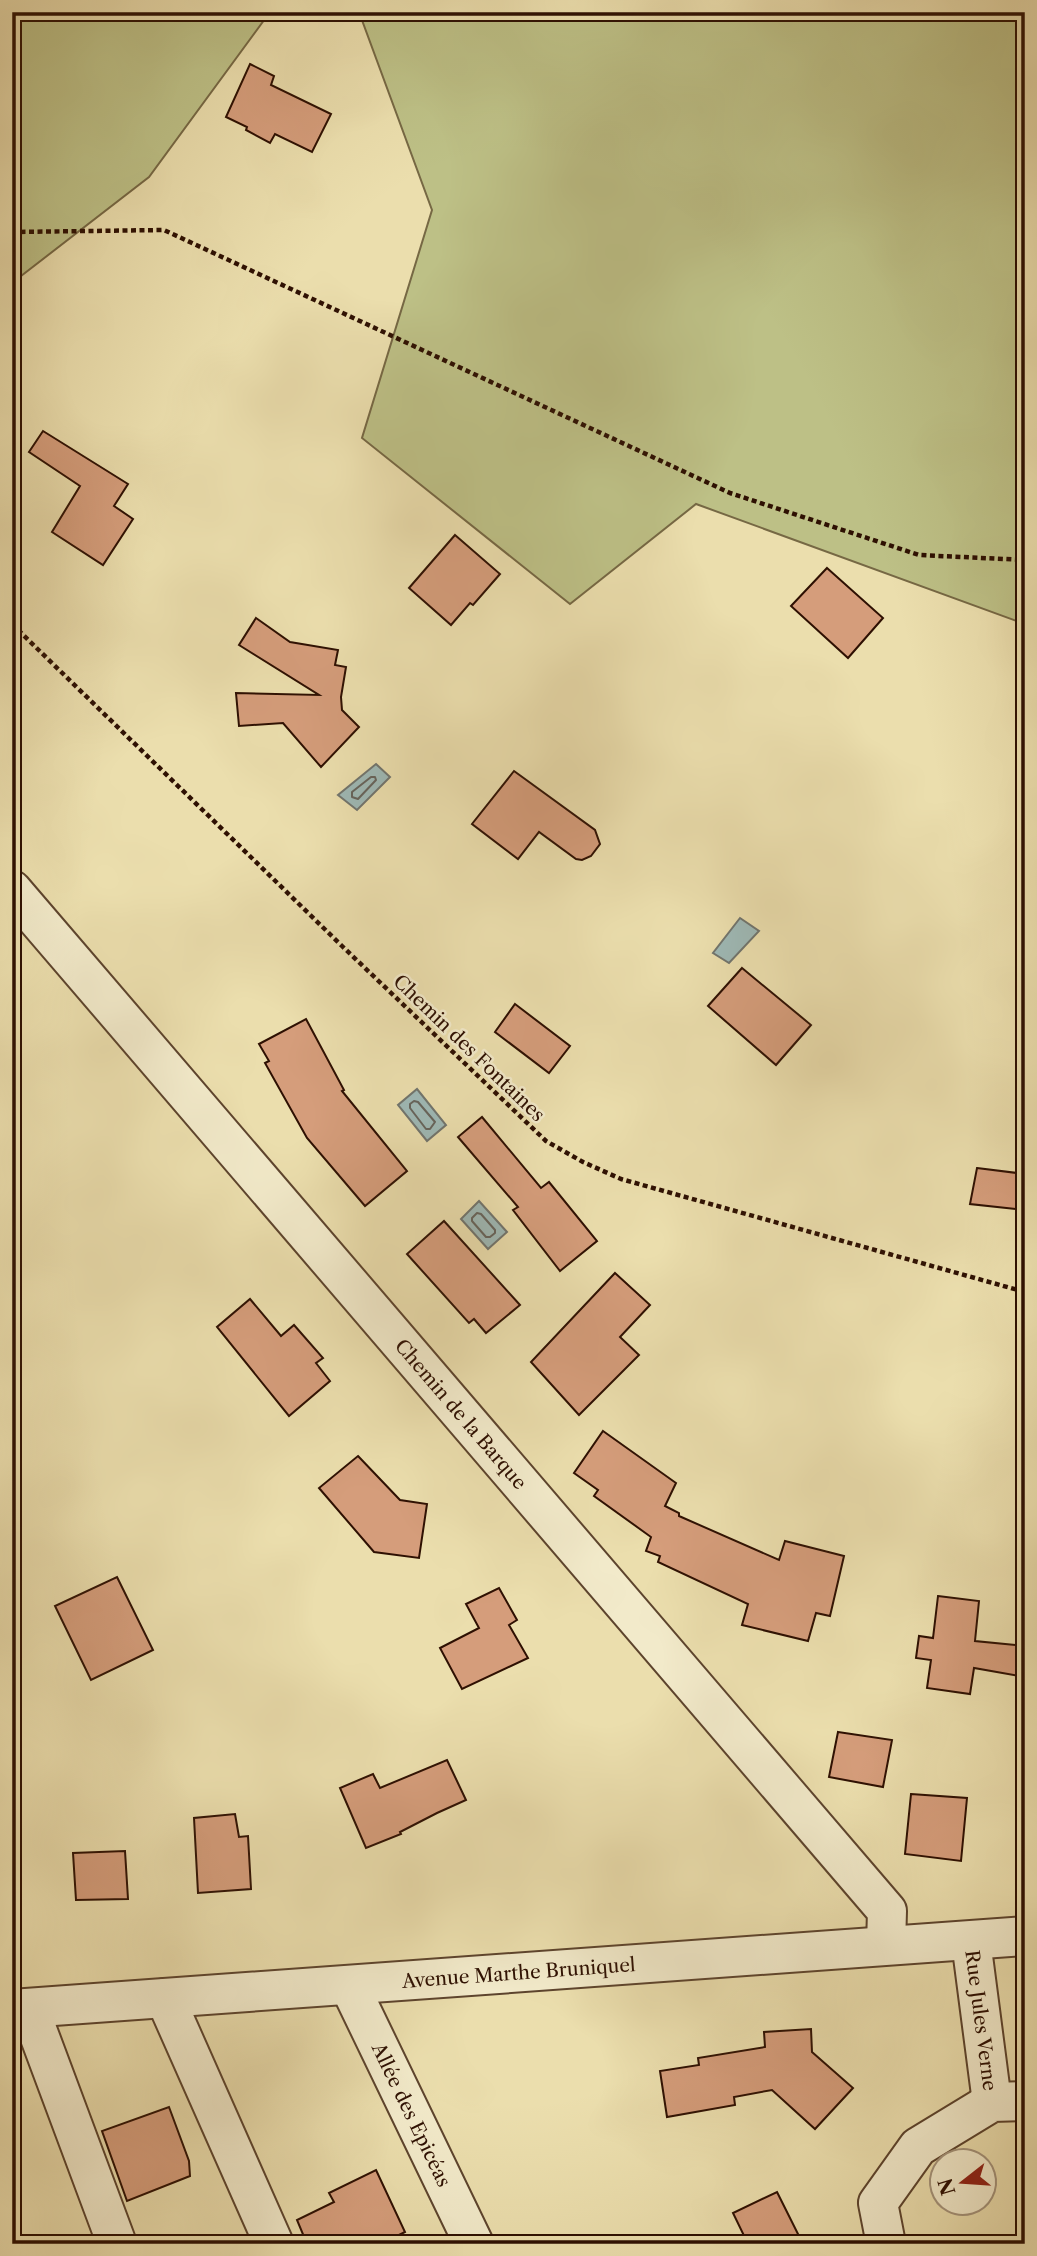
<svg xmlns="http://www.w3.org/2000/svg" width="1037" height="2256" viewBox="0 0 1037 2256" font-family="'Libre Caslon Text',serif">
<rect width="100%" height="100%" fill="#ebdead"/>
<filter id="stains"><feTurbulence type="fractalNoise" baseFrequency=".00286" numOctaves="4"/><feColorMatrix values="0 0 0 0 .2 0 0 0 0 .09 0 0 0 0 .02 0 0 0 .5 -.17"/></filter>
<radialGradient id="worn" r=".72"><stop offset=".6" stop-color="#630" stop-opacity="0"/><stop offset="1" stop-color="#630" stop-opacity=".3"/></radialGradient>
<!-- green -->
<g fill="#bdc086" stroke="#766844" stroke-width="2">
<path d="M12,12h258l-121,165 -137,106z"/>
<path d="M359,12h666v612l-329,-120 -126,100 -208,-166 70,-228z"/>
</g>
<!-- water -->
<g fill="#9eb9b6" stroke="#71756e" stroke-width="2">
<path d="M376,764l14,13 -33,33 -19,-15z"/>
<path d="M740,918l19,13 -30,32 -16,-10z"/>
<path d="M417,1089l29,36 -19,16 -29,-36z"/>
<path d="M479,1201l28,31 -19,17 -27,-30z"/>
</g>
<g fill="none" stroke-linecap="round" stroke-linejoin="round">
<!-- shore -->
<g stroke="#66645c" stroke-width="2">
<path d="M371,777h4l1,3 -18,19 -6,-2v-5z"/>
<path d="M414,1101l4,1 17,20 -5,7h-4l-16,-21v-4z"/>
<path d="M477,1213l4,1 14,16v3l-5,4h-4l-14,-16v-3z"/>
</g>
</g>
<!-- building -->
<g fill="#d59d7b" stroke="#2e1002" stroke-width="2">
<path d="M250,64l24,12 -3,9 60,29 -19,38 -37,-18 -5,9 -24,-13 1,-3 -21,-10z"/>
<path d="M43,431l85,53 -14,22 19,13 -30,46 -51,-33 28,-46 -51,-34z"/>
<path d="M455,535l45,39 -27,31 -3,-2 -19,22 -42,-37z"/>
<path d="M827,568l56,50 -35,40 -57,-52z"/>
<path d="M256,618l34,24 48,8 -3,15 11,2 -5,30 1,13 17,17 -38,40 -38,-44 -44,3 -3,-33 83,2 -80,-50z"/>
<path d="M514,771l81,59 5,14 -9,12 -9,4 -6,-1 -37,-27 -21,27 -46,-35z"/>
<path d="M742,968l69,57 -35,40 -68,-59z"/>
<path d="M515,1004l55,42 -21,27 -54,-41z"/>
<path d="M306,1019l38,71 -2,1 65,80 -42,35 -58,-68 -42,-75 4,-2 -10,-17z"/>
<path d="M482,1117l59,71 8,-6 48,59 -37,30 -47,-61 5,-3 -60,-70z"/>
<path d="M977,1168l48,6v36l-55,-6z"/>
<path d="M444,1221l76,84 -34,28 -12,-14 -5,4 -62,-69z"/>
<path d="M615,1273l35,32 -30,32 19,18 -60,60 -48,-53z"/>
<path d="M250,1299l31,37 13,-11 29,33 -7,5 14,18 -41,35 -72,-89z"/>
<path d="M603,1431l73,52 -11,23 14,7v3l100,44 6,-19 59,15 -14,60 -14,-3 -8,28 -66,-16 6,-21 -90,-42 2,-6 -14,-5 5,-14 -57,-41 4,-6 -24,-17z"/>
<path d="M358,1456l42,44 27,4 -8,54 -45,-6 -55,-64z"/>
<path d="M117,1577l36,73 -62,30 -36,-74z"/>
<path d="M499,1588l18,32 -8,5 19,33 -66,31 -22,-41 39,-20 -13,-24z"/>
<path d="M938,1596l41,5 -4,40 50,5v31l-51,-9 -4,26 -43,-6 4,-28 -15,-2 3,-22 14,2z"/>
<path d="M838,1732l54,8 -9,47 -54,-10z"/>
<path d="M447,1760l19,40 -29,13 -37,19 1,2 -35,14 -26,-60 33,-14 7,14z"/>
<path d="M911,1794l56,4 -6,63 -56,-7z"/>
<path d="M235,1814l4,23 9,-1 3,53 -53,4 -4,-75z"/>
<path d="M125,1851l3,48 -52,1 -3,-47z"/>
<path d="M811,2029l1,23 41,36 -38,41 -43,-39 -38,7 1,8 -68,12 -7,-46 39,-6 -1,-7 67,-11 -1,-15z"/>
<path d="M169,2107l20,54 1,15 -63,25 -25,-70z"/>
<path d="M376,2170l29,62 -24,12h-74l-10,-24 37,-18 -5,-9z"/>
<path d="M777,2192l26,52h-55l-15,-31z"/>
</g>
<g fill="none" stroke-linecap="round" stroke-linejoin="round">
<!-- minor casing -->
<g stroke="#5d442d" stroke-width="42">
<g id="minor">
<path id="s1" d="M12,890l875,1021 -1,34"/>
<path id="s2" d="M971,1941l21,161"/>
<path id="s3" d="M349,1985l125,259"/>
<path d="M165,1998l109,246"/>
<path d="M29,2008l88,236"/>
<path id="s4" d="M12,2009l1013,-73"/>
<path d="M886,2244l-8,-41 40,-56 74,-45 33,-1"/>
</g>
</g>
<!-- path -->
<g stroke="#2e1002" stroke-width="4.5" stroke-dasharray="5 3.5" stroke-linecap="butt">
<path d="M12,232l152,-2 566,263 189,62 106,5"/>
<path d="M12,624l330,322 204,195 37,21 38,17 404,113"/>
</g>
<!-- minor -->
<use href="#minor" stroke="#f2eaca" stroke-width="38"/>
</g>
<g text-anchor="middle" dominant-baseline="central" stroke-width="5" stroke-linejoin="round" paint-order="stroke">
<!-- street labels -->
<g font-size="19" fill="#2e1002" stroke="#f2eaca">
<text transform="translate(469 1048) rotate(44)">Chemin des Fontaines</text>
<text stroke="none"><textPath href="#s1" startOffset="690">Chemin de la Barque</textPath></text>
<text stroke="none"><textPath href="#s4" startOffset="508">Avenue Marthe Bruniquel</textPath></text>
<text stroke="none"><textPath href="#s2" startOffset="80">Rue Jules Verne</textPath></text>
<text stroke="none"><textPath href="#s3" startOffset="144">Allée des Epicéas</textPath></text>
</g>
</g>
<!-- margin -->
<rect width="1037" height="2256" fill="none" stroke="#ebdead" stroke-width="42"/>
<rect x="14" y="14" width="1009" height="2228" fill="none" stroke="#2e1002" stroke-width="3.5"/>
<rect x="21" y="21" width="995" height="2214" fill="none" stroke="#2e1002" stroke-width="2"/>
<!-- north arrow -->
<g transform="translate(963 2182) rotate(253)"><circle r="33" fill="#f2eaca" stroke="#a4937a" stroke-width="2"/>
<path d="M0-5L12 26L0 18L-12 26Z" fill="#8f2418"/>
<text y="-10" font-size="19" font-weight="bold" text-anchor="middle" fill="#2e1002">N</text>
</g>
<rect width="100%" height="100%" filter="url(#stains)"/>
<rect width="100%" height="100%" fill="url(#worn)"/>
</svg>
